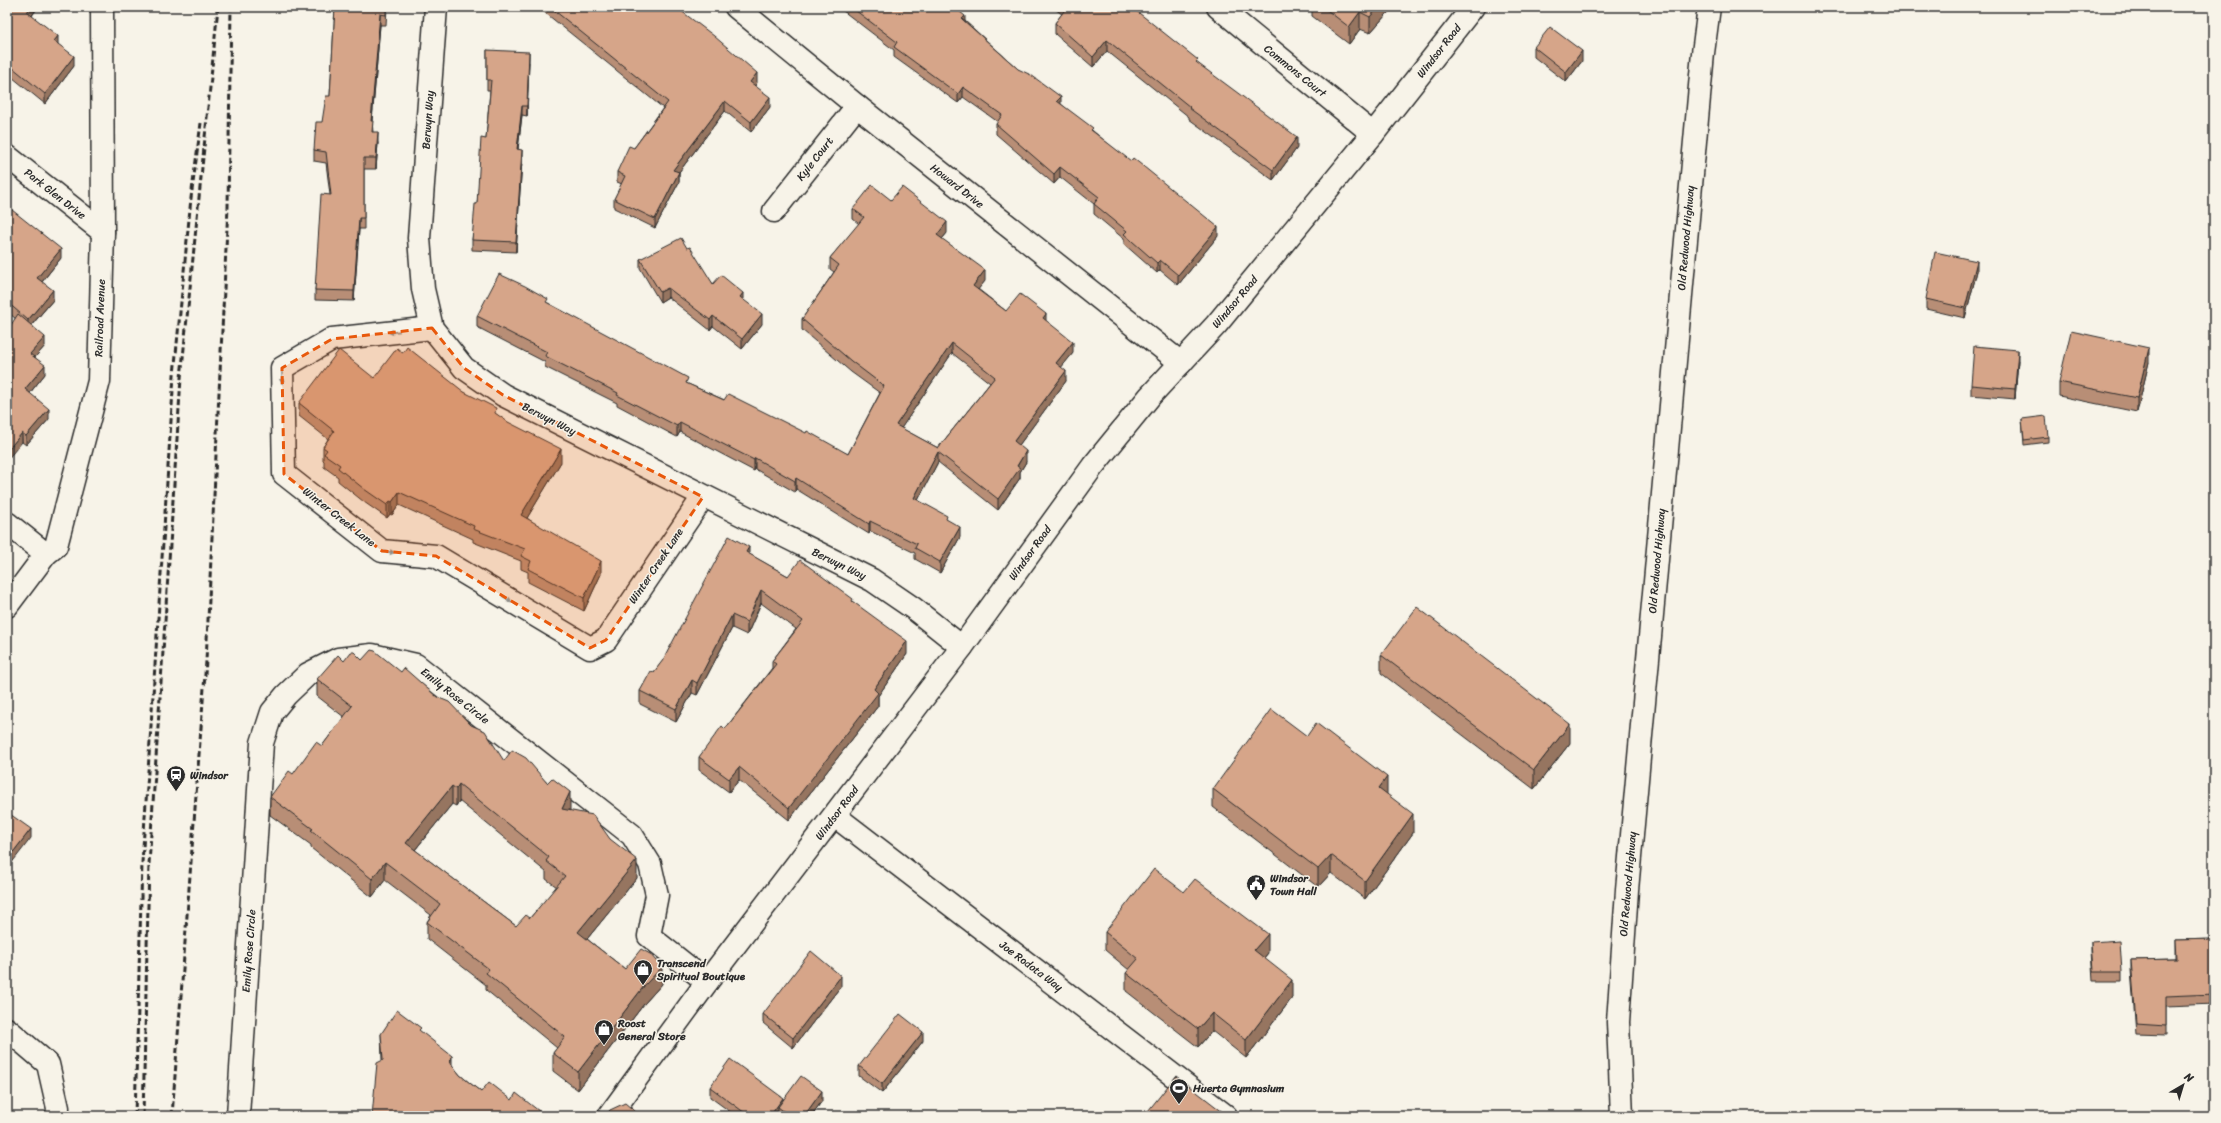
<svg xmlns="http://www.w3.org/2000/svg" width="2221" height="1123" viewBox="0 0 2221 1123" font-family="Sriracha,sans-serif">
<rect width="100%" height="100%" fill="#f7f3e8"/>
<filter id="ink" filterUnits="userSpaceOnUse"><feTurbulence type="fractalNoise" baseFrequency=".025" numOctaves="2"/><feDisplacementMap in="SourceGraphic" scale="8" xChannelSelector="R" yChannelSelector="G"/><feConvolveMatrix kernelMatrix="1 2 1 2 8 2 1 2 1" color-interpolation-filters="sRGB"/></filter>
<g filter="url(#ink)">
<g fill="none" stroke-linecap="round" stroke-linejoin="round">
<!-- street casing -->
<g stroke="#2b2b2b" stroke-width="25">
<g id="street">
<path d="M436,7l-17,231 4,51 9,39 32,40 39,27 369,185 41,28 49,39"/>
<path d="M736,7l121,99 324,257"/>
<path d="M1218,7l155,127"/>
<path d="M7,156l96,76"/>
<path d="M774,211l83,-105"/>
<path d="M432,328l-100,11 -50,29 2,106 98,77 54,5 154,92 16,-8 97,-143"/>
<path d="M7,523l39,31"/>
<path d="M7,606l39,-52 10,-8 43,-165 4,-149 -1,-225"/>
<path d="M7,1029l41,35 10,44 -1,8"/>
<path d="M238,1116l24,-373 10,-31 14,-17 22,-21 30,-15 34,-4 44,10 216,170 18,29 7,31 -8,41 58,46"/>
</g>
</g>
<!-- secondary casing -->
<g stroke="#2b2b2b" stroke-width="25">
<g id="secondary">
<path d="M835,816l391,300"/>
<path d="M609,1116l98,-134 255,-335 131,-181 57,-70 66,-71 157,-191 100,-127"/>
<path d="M1622,1116l-4,-94 9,-132 76,-837 6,-46"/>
</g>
</g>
<!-- street -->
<use href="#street" stroke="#f7f3e8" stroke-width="22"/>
<!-- secondary -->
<use href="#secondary" stroke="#f7f3e8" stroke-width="22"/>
<!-- rail -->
<g stroke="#2b2b2b" stroke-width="3" stroke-dasharray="6 3" stroke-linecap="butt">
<path d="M135,1116l7,-253 32,-488 17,-177 10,-75"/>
<path d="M143,1116l6,-252 32,-486 37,-371"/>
<path d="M172,1116l34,-455 22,-454 3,-200"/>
</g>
</g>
<!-- wall -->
<g fill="#b88e76" stroke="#2b2b2b" fill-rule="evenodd">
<path d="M7,7h31l-6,9 26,28 16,22 -29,38 -38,-31z"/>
<path d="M335,7h52l-1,18h-6l-8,96 1,11 5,11 -2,26h-12v60h-5l-5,72 -39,-1v-10l15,-95 -4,-32 -12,-2v-11l16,-54z"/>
<path d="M538,7h138l81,76 -2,2 15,22 -19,25 -26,-21 -46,61v10l-24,46 -41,-20v-9l8,-15 -5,-2v-10l17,-24 29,-40z"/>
<path d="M838,7h116l11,14 53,48 43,35 32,27 125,105 -40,49 -18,-15 -3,3 -33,-29v-5l-30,-25v-10l-34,-27 -6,7 -58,-50v-10l2,-2 -35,-25 -5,6 -64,-46v-7z"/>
<path d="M1052,7h84v4l161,137 -24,32 -84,-61v-2l-82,-66 -14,16 -38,-33v-11l7,-9z"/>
<path d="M1312,7h81l-23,26 -10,-4 -11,15 -37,-28z"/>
<path d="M1534,47l48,14 -16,21 -32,-25z"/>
<path d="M487,50l42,12 -2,54 -5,-1 -4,34 4,11 -6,92 -44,-2v-10l14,-101 4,-49h-3z"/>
<path d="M891,200l56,33 -5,6 43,42 -7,8 28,22 40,10 27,32 -12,14 5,14 -47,64 7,17 -6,10v6l-22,32 -60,-48 -20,38 29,20 13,17 -20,36 -25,-14v-6l-45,-22 -1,3 -73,-45 -1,3 -40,-23 -1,2 -74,-39 -3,5 -60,-32v-2l-72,-36v-5l-68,-35v-11l71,-13 140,81 160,70 32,-61 -29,-21 -49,-42v-11l32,-47 -4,-3v-11l29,-34 -6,-5v-10zM952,353l38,30 -52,65 -37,-20z"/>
<path d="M7,206l54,52 -19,24 11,18 -21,25 13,21 -10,11 10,17 -15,19 19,26 -23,26 -4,-3 -7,-124 -8,-6z"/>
<path d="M687,248l26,36 30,15 19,25 -20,25 -29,-23 -3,4 -42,-33 -8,5 -20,-34v-9z"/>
<path d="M1977,271l-12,47 -39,-9v-10z"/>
<path d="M2018,360l-3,39 -44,-4v-10z"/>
<path d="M2149,362l-12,50 -78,-16v-14z"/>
<path d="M374,378l90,14 32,22 65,48 -34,56 74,56 -17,37 -56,-29v-10l-7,-3v-8l-48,-19v-3l-74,-34 -7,10 -2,-1 -3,4 -23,-16 -26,-21v-4l-14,-10v-6l-1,-1v-13l5,-8 -29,-23v-13z"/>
<path d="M2022,419l26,18v5l-24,3z"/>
<path d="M749,554l39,22 65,26 54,52 -29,42v10l-89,114 -50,-40 -10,12 -30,-22v-13l26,-28 47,-61v-7l24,-32 -35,-26 -14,32 -15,-7 -35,67 -5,-2 -16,29 -36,-18v-13l14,-19z"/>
<path d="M1381,655l189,88 -36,46 -153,-116z"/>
<path d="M362,660l142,101 66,49h-1l41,29 27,39 -50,61 38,30 37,15 -18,20 -66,86 -25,-19v-18l4,-5 -71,-58v-5l-59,-46v-17l4,-7 -46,-35 -13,17 -61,-49v-3l-41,-30v-18l52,-51 22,-29 -27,-21v-17l27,-18zM459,801l87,71v7l11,8 -27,31 -14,8 -101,-76 37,-46 4,2z"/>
<path d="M1307,736l80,58 26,39 -48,66 -34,-26 -13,14 -105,-80v-18z"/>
<path d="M1184,892l84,61 -4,5 28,40 -46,60 -34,-27 -14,16 -72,-56v-18l3,-3 -24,-20v-18z"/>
<path d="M2214,939v65l-48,2v29l-30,-1 -5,-64v-10l45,-1v-19z"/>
<path d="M2091,942l31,30v9h-29l-2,-30z"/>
<path d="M841,986l-48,62 -30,-25v-9z"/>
<path d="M421,1032l31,33 8,10 21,17 31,8 32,16 -162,-56 -1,-26z"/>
<path d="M923,1041l-41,52 -23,-17v-10z"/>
<path d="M710,1087l73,13 39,1 -11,15h-33v-1l-1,1h-41l-26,-19z"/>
</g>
<!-- shaded-wall -->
<g fill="#967460" stroke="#2b2b2b">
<path d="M31,7h7l-11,15v-10z"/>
<path d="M1378,7h15l-23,26v-16z"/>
<path d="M1360,12v17l-11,15v-17z"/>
<path d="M380,14v11l-9,107v-11z"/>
<path d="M965,16v10l-3,-7z"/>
<path d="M58,36v10l-4,-5z"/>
<path d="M1107,40v11l-14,16v-10z"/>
<path d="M1582,51v10l-16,21v-10z"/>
<path d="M529,52v10l-2,54v-10z"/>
<path d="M74,56v10l-29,38v-10z"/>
<path d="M757,73v10l-7,8v-9z"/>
<path d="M963,87v10l-5,6v-9z"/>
<path d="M770,97v10l-19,25v-10z"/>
<path d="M1061,97v10l-4,-6z"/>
<path d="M725,101v10l-52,69v-10z"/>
<path d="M522,106v9l-5,43v-9z"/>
<path d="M378,132v11l-2,26v-11z"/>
<path d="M1297,137v11l-24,32v-10z"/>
<path d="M522,150v10l-6,92v-10z"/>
<path d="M1060,167v10l-6,7v-10z"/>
<path d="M679,172v10l-24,46v-9z"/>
<path d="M359,218v11l-5,72v-10z"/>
<path d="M947,222v11l-10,12v-10z"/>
<path d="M1218,227v9l-40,49v-10z"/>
<path d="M61,249v9l-24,30v-10z"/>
<path d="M1160,260v10l-3,3v-10z"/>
<path d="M1977,261v10l-12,47v-10z"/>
<path d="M985,270v11l-12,15v-10z"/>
<path d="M668,288v9l-8,5v-10z"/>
<path d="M53,290v10l-25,29v-9z"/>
<path d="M743,293v9l-3,-5z"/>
<path d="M762,314v10l-20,25v-10z"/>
<path d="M1046,314v10l-3,-6z"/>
<path d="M713,316v10l-3,4v-10z"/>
<path d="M45,337v9l-15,17v-9z"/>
<path d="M1073,342v11l-17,21v-11z"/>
<path d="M952,343v10l-56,83v-11z"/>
<path d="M2149,348v14l-12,50v-14z"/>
<path d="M2018,350v10l-3,39v-10z"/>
<path d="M45,365v9l-20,25v-10z"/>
<path d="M1066,371v10l-52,71v-11z"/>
<path d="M49,409v10l-23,26v-9z"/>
<path d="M680,422v10l-3,5v-11z"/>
<path d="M22,433v9l-15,18v-9z"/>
<path d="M561,449v13l-40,66v-13z"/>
<path d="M1026,451v11l-6,10v6l-22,32v-11z"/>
<path d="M938,452v10l-24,46v-10z"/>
<path d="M755,458v11l-1,2v-11z"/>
<path d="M796,478v11l-1,3v-11z"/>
<path d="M399,492v13l-7,10v-13z"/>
<path d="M390,501v13l-3,4v-13z"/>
<path d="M870,521v10l-1,3v-10z"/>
<path d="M960,527v10l-20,36v-11z"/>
<path d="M749,547v13l-3,-8z"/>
<path d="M601,561v13l-17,37v-13z"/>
<path d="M761,590v13l-14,32v-13z"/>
<path d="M732,615v13l-35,67v-12z"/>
<path d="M907,641v13l-29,42v10l-89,114v-12l85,-119z"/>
<path d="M692,680v13l-16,29v-13z"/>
<path d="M1570,724v19l-36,46v-19z"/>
<path d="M739,767v13l-10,12v-13z"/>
<path d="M1387,777v19l-8,-8z"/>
<path d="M459,784v17l-3,5v-17z"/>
<path d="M452,786v18l-46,57v-18z"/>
<path d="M570,792v18l-8,17v-18z"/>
<path d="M1413,814v19l-48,66v-18z"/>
<path d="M31,829v9l-24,31v-9z"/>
<path d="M1331,855v18l-13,14v-18z"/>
<path d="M637,860v18l-59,72v-18z"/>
<path d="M385,862v18l-13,17v-18z"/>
<path d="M1268,934v19l-14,16v-19z"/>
<path d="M662,967v17l-18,20 -66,86v-18l66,-86z"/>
<path d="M841,976v10l-48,62v-10z"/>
<path d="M1292,980v18l-46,60v-18z"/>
<path d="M1212,1013v18l-14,16v-18z"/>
<path d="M923,1032v9l-41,52v-9z"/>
<path d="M452,1056v18l-2,-12z"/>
<path d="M822,1091v10l-11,15h-7z"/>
<path d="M783,1098v10l-5,-1v8l-1,1h-7z"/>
</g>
<!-- building -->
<g fill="#d6a589" stroke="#2b2b2b" fill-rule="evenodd">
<path d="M7,7h24l-4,5 31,24 -4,5 20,15 -29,38 -38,-31z"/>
<path d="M335,7h51v8l-6,-1 -9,107h2l-1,11h6l-2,26h-12v60h-5l-5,73 -39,-1 6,-96 10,1 -5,-43 -12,-2 2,-28h6l4,-26h4z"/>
<path d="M550,7h126l38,29 43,37 -7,9 20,15 -19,25 -26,-21 -52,69 6,2 -24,47 -41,-20 11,-23 -8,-4 12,-26 5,2 34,-46z"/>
<path d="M851,7h103l11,9 -3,3 56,50 13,6 30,22 -4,4 36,27 -2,2 40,31 2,-3 85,69 -40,48 -18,-15 -3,3 -33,-29 3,-3 -33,-27 5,-7 -39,-30 -6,7 -58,-50 6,-9 -39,-28 -5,7 -64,-47 3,-5z"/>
<path d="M1066,7h70l-2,2 64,51 -2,2 101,75 -24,33 -84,-62 1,-1 -83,-67 -14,17 -38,-34 12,-16z"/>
<path d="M1323,7h55l-8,10 -10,-5 -11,15z"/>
<path d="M1550,27l32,24 -16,21 -32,-25z"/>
<path d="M487,50l42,2 -2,54h-5l-5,43 5,1 -6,92 -44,-2 3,-36h2l4,-66 5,1 5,-59h-4z"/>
<path d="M872,185l19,15 11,-13 45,35 -10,13 48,35 -12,16 33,25 14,-17 26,20 -3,4 30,24 -17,21 10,8 -52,70 12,10 -9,15 3,2 -22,31 -60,-47 -24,46 33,18 -1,3 14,8 -20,35 -25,-14 2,-4 -47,-23 -1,3 -73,-46 -1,3 -40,-23 -1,2 -74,-38 -3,4 -60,-31 1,-2 -73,-37 2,-4 -70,-36 22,-42 26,12 23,13 -2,3 142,76 -2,5 38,17 4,-6 78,39 1,-2 41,23 36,-68 -33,-25 -49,-42 37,-54 -9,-7 34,-41 -11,-8zM952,343l43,34 -57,71 -42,-23z"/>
<path d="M7,206l54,43 -24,29 16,12 -25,30 -21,-18z"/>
<path d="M681,238l6,10 3,-1 23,37 8,-9 22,18 -3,4 22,17 -20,25 -29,-23 -3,4 -42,-32 -8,4 -20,-33z"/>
<path d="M1935,252l42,9 -12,47 -39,-9z"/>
<path d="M18,314l27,23 -15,17 15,11 -20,24 24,20 -23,27 -4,-3 -15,18v-120z"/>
<path d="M2071,331l78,17 -12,50 -78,-16z"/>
<path d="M1974,346l44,4 -3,39 -44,-4z"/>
<path d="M407,347l57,45 32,16 -1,5 13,9 53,27 -40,66 80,46 -17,37 -56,-29 3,-8 -10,-5 4,-7 -52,-20 1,-3 -75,-34 -7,10 -2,-1 -3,4 -23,-16 -26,-21 2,-3 -16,-11 3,-4 -4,-3 11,-16 -35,-28 40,-53 35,28 23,-30 6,5z"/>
<path d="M2046,416l2,21 -24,3 -2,-21z"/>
<path d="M729,536l20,11 -3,5 42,24 12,-16 53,39 -1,2 55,40 -33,48 4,4 -89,115 -50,-41 -10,12 -30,-22 23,-31 3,3 51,-65 -4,-3 31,-40 -42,-31 -14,32 -15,-7 -35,68 -5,-3 -16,29 -36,-18 11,-20 3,1 9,-12z"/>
<path d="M1417,607l153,117 -36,46 -153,-115z"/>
<path d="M371,650l4,1 26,21 3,-4 33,29 12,5 22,23 14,6 19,30 8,-11 14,8 21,25 5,-5 18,14 -8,17 31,6 17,24 27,21 -59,72 47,37 16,-20 11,6 10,12 -18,19 -66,86 -25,-19 12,-16 -79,-64 3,-4 -62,-47 13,-18 -55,-42 -13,17 -61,-49 2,-1 -43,-32 19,-26 4,3 23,-32 6,4 30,-40 -35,-27 21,-24 6,6 7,-9h3l8,8zM459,784l90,73 -3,4 19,15 -35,42 -4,-3 -10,11 -110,-83 46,-57 4,3z"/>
<path d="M1271,709l36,27 9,-13 71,54 -8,11 34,26 -48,67 -34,-26 -13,14 -105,-80z"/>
<path d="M7,812l24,17 -24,31z"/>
<path d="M1154,869l30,23 11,-13 73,55 -14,16 38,30 -46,60 -34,-27 -14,16 -72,-56 12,-14 -33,-27z"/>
<path d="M2214,939v55l-48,2v30l-30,-2 -5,-64 46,-1 -1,-19z"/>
<path d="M2120,940l2,32h-29l-2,-30z"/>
<path d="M811,951l30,25 -48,62 -30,-24z"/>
<path d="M397,1010l24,18 -2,2 33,26 -2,6 10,13 21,17 8,-10 23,18 4,-7 28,22 -1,1h-171l5,-53 6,-3 -2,-26z"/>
<path d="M900,1014l23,18 -41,52 -23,-18z"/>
<path d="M730,1059l53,39 -13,18h-21l-39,-29z"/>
<path d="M801,1076l21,15 -18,25h-14l-12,-9z"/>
<path d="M1176,1076l52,40h-84z"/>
<path d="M625,1103l13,11v2h-33v-1l5,-5z"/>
</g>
<!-- one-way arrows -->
<defs><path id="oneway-solid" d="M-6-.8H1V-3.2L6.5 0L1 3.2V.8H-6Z"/></defs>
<g fill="#918f8a">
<use href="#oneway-solid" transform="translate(394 332) rotate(174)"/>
<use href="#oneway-solid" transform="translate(282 378) rotate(89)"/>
<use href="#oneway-solid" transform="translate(389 552) rotate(6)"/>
<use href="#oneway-solid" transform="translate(507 599) rotate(31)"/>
</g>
</g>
<!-- marked area -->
<path fill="#e8590c" fill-opacity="0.2" stroke="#e8590c" stroke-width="3" stroke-dasharray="8 5" stroke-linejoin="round" d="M432,328l32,40 39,27 200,102 -97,143 -16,8 -154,-92 -54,-5 -98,-77 -2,-106 50,-29z"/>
<!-- icons -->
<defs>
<g id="station-pin" transform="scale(1)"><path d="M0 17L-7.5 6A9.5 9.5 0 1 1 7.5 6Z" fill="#2b2b2b" stroke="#f7f3e8"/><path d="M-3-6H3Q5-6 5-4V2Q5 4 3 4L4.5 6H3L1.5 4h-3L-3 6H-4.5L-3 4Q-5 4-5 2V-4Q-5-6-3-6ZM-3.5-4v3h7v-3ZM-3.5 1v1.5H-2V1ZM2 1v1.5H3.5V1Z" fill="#fff"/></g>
<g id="civic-pin" transform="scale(1)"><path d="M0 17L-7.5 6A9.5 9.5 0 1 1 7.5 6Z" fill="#2b2b2b" stroke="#f7f3e8"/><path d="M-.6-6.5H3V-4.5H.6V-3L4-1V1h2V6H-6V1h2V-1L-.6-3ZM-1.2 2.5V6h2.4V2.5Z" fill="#fff"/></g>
<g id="shop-pin" transform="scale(1)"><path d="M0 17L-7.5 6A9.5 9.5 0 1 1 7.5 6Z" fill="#2b2b2b" stroke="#f7f3e8"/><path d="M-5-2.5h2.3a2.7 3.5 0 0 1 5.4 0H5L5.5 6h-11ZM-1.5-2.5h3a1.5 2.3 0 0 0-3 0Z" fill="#fff"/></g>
<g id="stadium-pin" transform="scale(1)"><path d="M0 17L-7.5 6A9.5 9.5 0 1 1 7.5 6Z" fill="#2b2b2b" stroke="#f7f3e8"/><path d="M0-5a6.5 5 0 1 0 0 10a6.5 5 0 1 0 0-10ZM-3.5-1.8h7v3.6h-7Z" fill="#fff"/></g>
</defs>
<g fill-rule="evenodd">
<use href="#station-pin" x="176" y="775"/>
<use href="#civic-pin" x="1256" y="884"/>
<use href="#shop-pin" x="643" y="969"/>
<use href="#shop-pin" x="604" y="1029"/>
<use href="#stadium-pin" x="1179" y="1088"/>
</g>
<g text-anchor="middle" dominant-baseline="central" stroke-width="3" stroke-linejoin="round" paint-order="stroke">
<!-- street labels -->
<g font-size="11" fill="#2b2b2b" stroke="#f7f3e8">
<text transform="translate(1439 51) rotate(-52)">Windsor Road</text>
<text transform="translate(1295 71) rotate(39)">Commons Court</text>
<text transform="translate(428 120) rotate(-86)">Berwyn Way</text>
<text transform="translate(815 159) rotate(-52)">Kyle Court</text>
<text transform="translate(957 186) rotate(38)">Howard Drive</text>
<text transform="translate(55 194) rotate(38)">Park Glen Drive</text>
<text transform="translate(1686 238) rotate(-85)">Old Redwood Highway</text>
<text transform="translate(1235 302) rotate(-50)">Windsor Road</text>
<text transform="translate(100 318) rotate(-88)">Railroad Avenue</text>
<text transform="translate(549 419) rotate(27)">Berwyn Way</text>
<text transform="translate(339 517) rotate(38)">Winter Creek Lane</text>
<text transform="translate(1030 553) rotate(-54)">Windsor Road</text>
<text transform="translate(1657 561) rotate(-85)">Old Redwood Highway</text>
<text transform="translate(839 564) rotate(26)">Berwyn Way</text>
<text transform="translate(656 566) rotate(-56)">Winter Creek Lane</text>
<text transform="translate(455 696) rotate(38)">Emily Rose Circle</text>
<text transform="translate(837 813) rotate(-53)">Windsor Road</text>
<text transform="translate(1628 884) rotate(-85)">Old Redwood Highway</text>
<text transform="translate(249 951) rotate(-86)">Emily Rose Circle</text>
<text transform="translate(1031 966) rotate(37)">Joe Rodota Way</text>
</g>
<!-- poi labels -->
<g font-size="11" font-weight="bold" fill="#2b2b2b" stroke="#f7f3e8" text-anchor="start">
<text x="190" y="775">Windsor</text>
<text x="1270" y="878">Windsor<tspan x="1270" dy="13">Town Hall</tspan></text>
<text x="657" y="963">Transcend<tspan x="657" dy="13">Spiritual Boutique</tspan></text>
<text x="618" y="1023">Roost<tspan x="618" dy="13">General Store</tspan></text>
<text x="1193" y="1088">Huerta Gymnasium</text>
</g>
</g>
<!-- margin -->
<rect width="2221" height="1123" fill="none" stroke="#f7f3e8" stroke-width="24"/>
<rect x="12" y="12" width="2197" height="1099" fill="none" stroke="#2b2b2b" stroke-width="1.5" filter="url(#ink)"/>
<!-- north arrow -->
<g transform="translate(2183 1085) rotate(38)" stroke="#f7f3e8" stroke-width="3" paint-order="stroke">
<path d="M0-3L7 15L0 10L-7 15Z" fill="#2b2b2b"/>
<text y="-6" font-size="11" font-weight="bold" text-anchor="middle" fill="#2b2b2b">N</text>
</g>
</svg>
